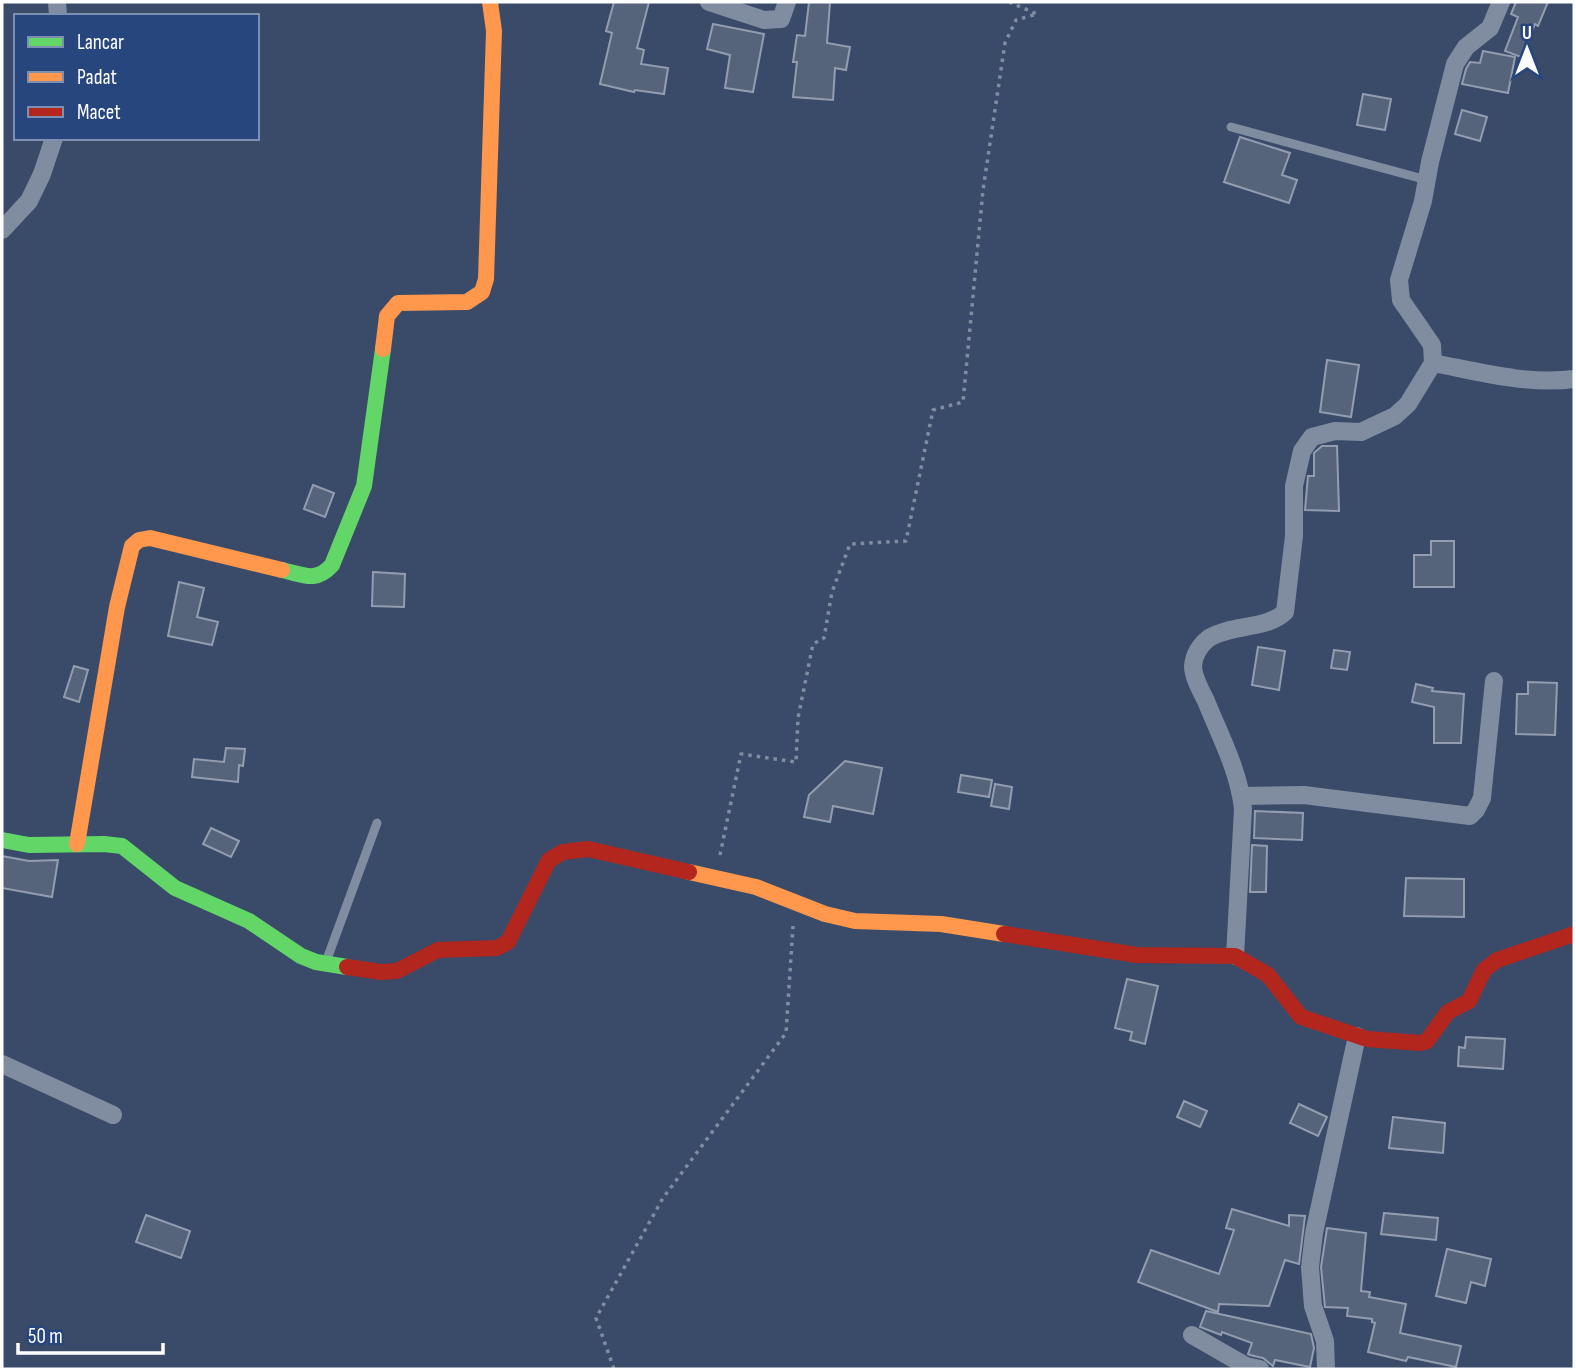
<svg xmlns="http://www.w3.org/2000/svg" width="1576" height="1371" viewBox="0 0 1576 1371" font-family="'Sofia Sans Condensed',sans-serif">
<rect width="100%" height="100%" fill="#3a4b69"/>
<!-- building -->
<g fill="#55637b" stroke="#939daf" stroke-width="2">
<path d="M614,2h35l-12,46 7,2 -3,14 27,4 -4,26 -29,-4 -1,2 -34,-8 12,-51 -6,-2z"/>
<path d="M809,2h21l-3,41 23,4 -4,23 -11,-2 -2,32 -40,-3 4,-35h-4l4,-27 8,1z"/>
<path d="M1516,2h32l-10,24 -3,-2 -14,33 -16,-6 13,-34 -7,-3z"/>
<path d="M713,24l51,10 -11,58 -28,-4 5,-33 -23,-6z"/>
<path d="M1483,51l32,6 -7,36 -46,-9 4,-15 4,-7 10,1z"/>
<path d="M1363,94l28,5 -6,31 -28,-5z"/>
<path d="M1462,110l25,7 -7,24 -25,-7z"/>
<path d="M1240,137l50,16 -8,22 15,5 -8,23 -65,-21z"/>
<path d="M1327,360l32,5 -8,52 -31,-5z"/>
<path d="M1322,446h15l2,65 -34,-1 3,-34h6v-23z"/>
<path d="M313,485l21,8 -9,24 -21,-8z"/>
<path d="M1431,541h23v46h-40v-32h17z"/>
<path d="M373,572l32,2 -1,33 -32,-1z"/>
<path d="M179,582l25,6 -7,29 21,5 -6,23 -44,-9z"/>
<path d="M1258,647l27,4 -6,39 -27,-5z"/>
<path d="M1334,650l16,2 -3,18 -16,-2z"/>
<path d="M74,666l14,4 -9,32 -15,-5z"/>
<path d="M1528,682l29,1 -2,52 -39,-1 1,-40h11z"/>
<path d="M1416,684l17,4 -1,3 32,3 -3,49h-27v-36l-22,-5z"/>
<path d="M226,748l19,1 -2,17 -4,-1 -1,17 -46,-5 2,-18 30,3z"/>
<path d="M845,761l37,7 -9,46 -40,-8 -3,16 -26,-5 5,-22z"/>
<path d="M961,775l31,5 -3,17 -31,-5z"/>
<path d="M995,784l17,3 -3,22 -18,-3z"/>
<path d="M1255,811l48,2 -1,27 -48,-2z"/>
<path d="M211,828l28,13 -8,16 -28,-13z"/>
<path d="M1252,845l15,1 -1,46h-16z"/>
<path d="M2,856l27,5 29,-1 -6,37 -50,-9z"/>
<path d="M1406,878l58,1v38l-60,-1z"/>
<path d="M1127,979l31,7 -13,58 -15,-4 2,-8 -17,-4z"/>
<path d="M1466,1037l39,2 -2,30 -45,-3 1,-19 6,1z"/>
<path d="M1184,1101l23,10 -7,16 -23,-10z"/>
<path d="M1299,1104l28,13 -9,19 -28,-13z"/>
<path d="M1393,1117l52,6 -2,30 -54,-5z"/>
<path d="M1232,1209l57,17v-11l16,1 -6,48 -14,-4 -16,46 -50,-2 -1,8 -80,-30 13,-32 68,24 15,-44 -8,-2z"/>
<path d="M1384,1213l54,5 -2,22 -55,-6z"/>
<path d="M146,1215l44,16 -9,27 -45,-16z"/>
<path d="M1327,1228l39,5 -5,58 9,1 -1,5 37,7 -6,29 61,13 -5,21 -48,-10 -2,4 -38,-9 7,-29 -3,-1v-3l-25,-3 1,-8 -23,-1 -4,-40z"/>
<path d="M1447,1249l44,10 -6,27 -14,-4 -5,21 -30,-7z"/>
<path d="M1206,1311l105,23 3,14 -4,19 -35,-7 -2,6 -10,-8 -13,-3 -2,-1 4,-11 -30,-11 -1,3 -21,-8z"/>
</g>
<g fill="none" stroke-linecap="round" stroke-linejoin="round">
<!-- path -->
<g stroke="#808ca0" stroke-width="3.5" stroke-dasharray="3.5 5" stroke-linecap="butt">
<path d="M720,855l21,-101 55,8 2,-44 15,-74 11,-6 8,-46 18,-48 56,-3 27,-131 30,-8 20,-212 22,-147 11,-23 21,-6 -28,-12"/>
<path d="M614,1369l-18,-51 67,-120 123,-165 7,-107"/>
</g>
<!-- lane -->
<g stroke="#808ca0" stroke-width="9">
<path d="M1231,127l196,53"/>
<path d="M327,959l50,-136"/>
</g>
<!-- street -->
<g stroke="#808ca0" stroke-width="18">
<path d="M57,2l1,14"/>
<path d="M709,2l55,18 17,-1 6,-17"/>
<path d="M2,230l27,-29 13,-27 12,-36"/>
<path d="M1433,363c47,9 94,22 141,16"/>
<path d="M1242,796l62,-1 166,21 6,-6 6,-12 12,-117"/>
<path d="M1235,956l8,-147c-4,-38 -23,-73 -37,-108 -5,-10 -13,-24 -13,-35 1,-11 7,-21 16,-28 23,-14 57,-8 76,-26l9,-76v-50l8,-35 10,-14 23,-6 26,1 34,-16 13,-12 25,-41 -1,-18 -31,-45 -2,-20 24,-79 7,-39 25,-98 11,-17 24,-19 11,-26"/>
<path d="M2,1064l111,51"/>
<path d="M1192,1335l54,31 14,3"/>
<path d="M1326,1369l-1,-28 -12,-35 -3,-39 4,-34 43,-197"/>
</g>
<!-- fast -->
<g stroke="#63d668" stroke-width="16">
<path d="M282,570c22,5 34,13 50,-5l32,-79 19,-137"/>
<path d="M2,840l27,5 75,-1 18,2 53,42 74,33 52,35 15,6 31,5"/>
</g>
<!-- slow -->
<g stroke="#ff974d" stroke-width="16">
<path d="M383,349l4,-33 11,-13 69,-1 15,-10 4,-13 8,-248 -4,-29"/>
<path d="M77,844l40,-237 15,-61 7,-6 11,-2 132,32"/>
<path d="M689,872l67,15 69,27 30,7 86,3 63,10"/>
</g>
<!-- jam -->
<g stroke="#b3261e" stroke-width="16">
<path d="M1004,934l133,21 98,1 33,19 33,42 66,22 53,4 7,-2 21,-29 21,-11 15,-31 13,-10 77,-26"/>
<path d="M347,967l34,5 16,-1 41,-21 59,-2 11,-6 41,-82 14,-8 25,-3 101,23"/>
</g>
</g>
<!-- border -->
<rect width="1576" height="1371" fill="none" stroke="#ffffff" stroke-width="7"/>
<!-- legend -->
<rect x="14" y="14" width="245" height="126" fill="#26467d" stroke="#7d90b1" stroke-width="2"/>
<rect x="28" y="37" width="35" height="10" fill="#63d668" stroke="#7d90b1" stroke-width="2"/>
<text x="77" y="49" font-size="21" fill="#ffffff">Lancar</text>
<rect x="28" y="72" width="35" height="10" fill="#ff974d" stroke="#7d90b1" stroke-width="2"/>
<text x="77" y="84" font-size="21" fill="#ffffff">Padat</text>
<rect x="28" y="107" width="35" height="10" fill="#b3261e" stroke="#7d90b1" stroke-width="2"/>
<text x="77" y="119" font-size="21" fill="#ffffff">Macet</text>
<!-- north arrow -->
<g transform="translate(1527 49)" stroke="#26467d" stroke-width="5" paint-order="stroke">
<path d="M0-5L12 26L0 18L-12 26Z" fill="#ffffff"/>
<text y="-10" font-size="19" font-weight="bold" text-anchor="middle" fill="#ffffff">U</text>
</g>
<!-- scale -->
<path d="M18 1343v10h145v-10" fill="none" stroke="#ffffff" stroke-width="3.5"/>
<text x="28" y="1343" font-size="21" fill="#ffffff" stroke="#26467d" stroke-width="5" paint-order="stroke">50 m</text>
</svg>
